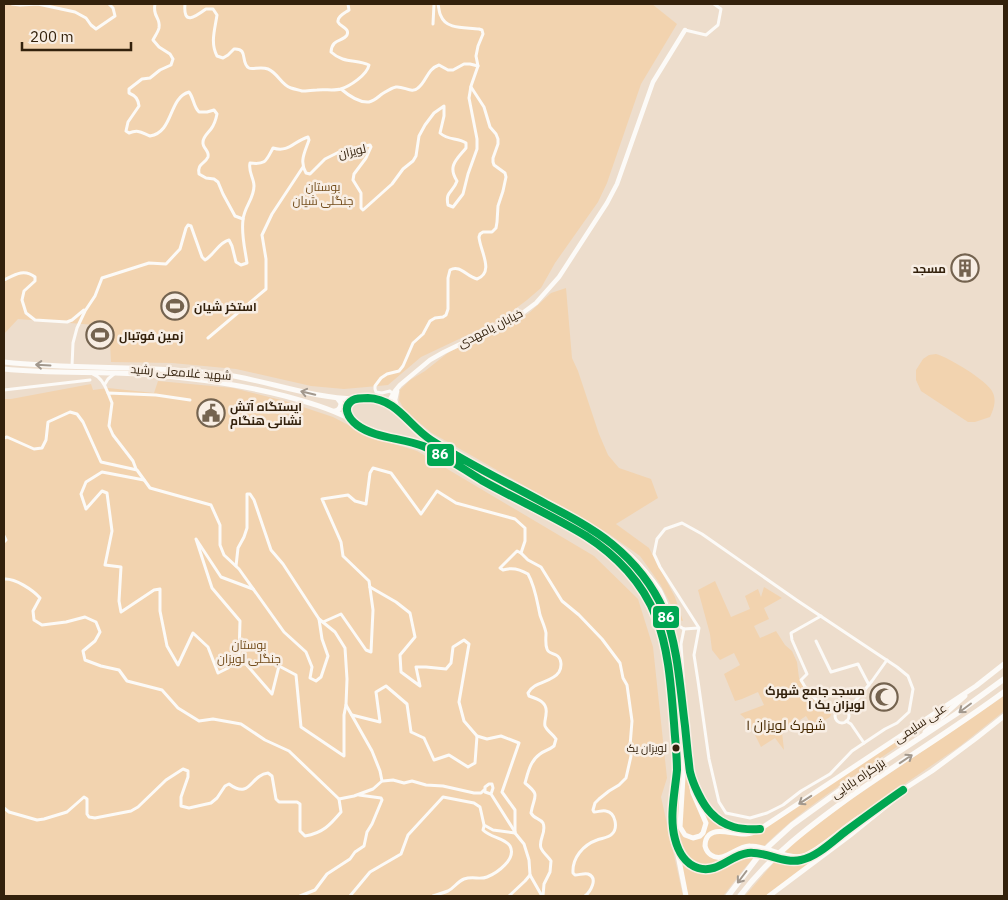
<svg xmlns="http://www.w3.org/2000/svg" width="1008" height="900" viewBox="0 0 1008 900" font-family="'IBM Plex Sans',Cairo,sans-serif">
<rect width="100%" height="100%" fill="#edddcc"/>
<!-- green -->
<g fill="#f2d3af">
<path d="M4,4h648l25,20 -36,60 -34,99 -9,19 -43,61 -14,25 -14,12 -16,12 -16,10 -74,35 -33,28 -10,1 -34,3 -33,-3 -75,-17 -64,-6 -61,-1 -1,-19 -22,-2v-13l20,1v-3l-90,-7 -14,15z"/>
<path d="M566,288l6,70 6,13 21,63 9,21 11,13 32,11 7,19 -42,26 33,24 26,49 8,24 -4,-1 -19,-36 -20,-28 -31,-22 -177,-101 -27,-22 -6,-11 1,-10 10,-10 15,-9 24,-19 79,-38 23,-21z"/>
<path d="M936,354c12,3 50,26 56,37 5,9 2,17 -2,26l-15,5h-7l-47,-31 -5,-11v-10l7,-11 6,-4z"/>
<path d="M158,381l75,7 52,13 48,16 38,20 46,14 177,105 44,43 15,48 14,131 -6,19 22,99h-679v-497h7l80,-15 2,6 15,-2 46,5z"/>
<path d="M715,581l16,36 19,-8 -5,-13 13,-7 3,8 3,-10 18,11 -18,10 5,11 -15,7 6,12 16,-7 9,14 7,6 5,11 2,16 10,19 23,15 -2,5 -17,10 -7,-11 -24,16 2,18 -9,-12 -14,9 -13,-26 -8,-7 24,-9 -6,-13 -16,7 -7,2 -11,-27 16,-9 -6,-12 -14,7 -8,-10 -2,-16 -12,-44z"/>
<path d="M660,610l12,41 18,139 14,33 -2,8 -6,5h-8l-6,-7 2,-61 -16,-119 -4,-17 -7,-21z"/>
<path d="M1004,696v15l-44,35 -108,74 -39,29 -7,4 -8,2 -15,-3 16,-14 50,-37z"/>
<path d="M962,697c-20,17 -40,33 -61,47 -47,33 -97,62 -138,103l-12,-3 -8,1 -19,10h-11c-7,-9 -9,-15 1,-22l47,-2z"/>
<path d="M679,754l3,31 -3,43 4,7 8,5 16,-12 -13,-35c16,24 24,37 54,39l-30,-3 -14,14 10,16 32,-11 15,1 -3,3 -51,16 -13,-3 -12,-11 -5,-14 -1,-10 4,-60z"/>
<path d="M744,855h12l-13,15 -20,26h-35l-8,-39c6,7 11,10 20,13 17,5 30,-8 44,-15z"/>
<path d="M811,858l4,1 -49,37h-21l31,-36z"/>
</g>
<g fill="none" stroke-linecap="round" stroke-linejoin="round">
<!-- street -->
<g stroke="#fcfaf7" stroke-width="3">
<path d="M12,4l8,1 18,-1 37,8 11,6 5,7 5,4 19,-13 -2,-8 -4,-4"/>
<path d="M155,4c-3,13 6,13 4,24 -1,4 -4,8 -6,12l6,7 11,7 3,5 -2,6 -11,5 -10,8 -8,1 -13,10v4c7,3 9,6 10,13l-11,16 -2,9 3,2c10,-4 13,0 21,3 24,-4 18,-38 39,-44 5,6 4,14 10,20h8l7,-2 3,4c-1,5 -3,11 -6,15 -3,4 -8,8 -8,13 -1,6 7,9 5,15 -3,7 -11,6 -9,17l7,4 8,1 4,3 5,12 12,22 8,3"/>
<path d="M185,4c-2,22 10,13 21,5h7l4,6c-2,14 -7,28 0,41l6,2 5,-3 6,-6c15,-1 6,14 15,19 4,2 11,-2 19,1 10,4 13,16 23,19 3,1 8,2 11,3 5,0 11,-1 15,-1 8,-1 17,1 24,-1 9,-3 26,-14 28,-24 -13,-6 -25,-1 -38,-13 1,-14 12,-10 16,-17 3,-7 -7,-8 -9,-13 -1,-6 7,-9 11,-12l-1,-6"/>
<path d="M433,24l1,-20"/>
<path d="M685,30l21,5 12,-10 3,-16 -7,-5"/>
<path d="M341,89c7,6 18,14 28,13 5,-1 9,-5 13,-8 5,-3 9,-6 14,-7 8,-1 16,7 22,1 9,-7 9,-19 21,-23l9,5h5l11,-6h6l8,2"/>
<path d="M4,280c10,-5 20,-12 31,-3v4l-11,10 -2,9 4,13 9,7 32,2 5,-2 12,-10"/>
<path d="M208,338l58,-49v-30l-4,-24 10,-21 31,-47"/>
<path d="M72,366l1,-23 4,-15 8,-17 10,-15 7,-18 47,-15 17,1 14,-15 6,-21 2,-3 3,1 11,31 3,3c9,-5 14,-18 24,-20l3,6 4,16 5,3 6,-2c-2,-14 -6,-29 -4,-43 1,-13 11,-21 11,-34 0,-8 -6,-14 -4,-23 16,2 16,-2 23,-15 16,5 21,-7 35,-11l1,3c-4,12 -10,21 -3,33l4,1 15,-15 16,-8 29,-6 1,2 -5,11 -12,16 -1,6 8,13v15l2,2 29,-26 11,-15 10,-8 3,-5 3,-20 6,-11 9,-12 10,-7v10l-4,17c9,8 17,4 26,10v5c-9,11 -19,18 -9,33 -4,12 -12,10 -9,24l5,2 10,-13 5,-20 9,-25v-10l-8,-41 2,-12 7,-20 -2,-10 2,-10 5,-12 -1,-4 -3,-1c-12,-2 -33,1 -38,-13 -2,-3 -2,-8 -3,-12"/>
<path d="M93,374c8,3 12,11 15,19"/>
<path d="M105,384l3,-5 6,-5"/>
<path d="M4,390l86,-10"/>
<path d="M393,394l-3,-3 -8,2 -6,-1 -1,-3v-3l6,-8 6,-4 12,-3 4,-5 10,-23 10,-9 7,-13 5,-3 8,-1 3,-2 2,-6v-31l2,-8c10,-6 17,7 27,9 18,-7 3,-28 2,-42l1,-3 3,-2h9l4,-4 1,-6 1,-16 5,-15 3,-14 -1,-4 -11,-8 -1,-3v-4l5,-14v-5l-2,-5 -6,-7 -6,-20 -13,-20"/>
<path d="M4,438l3,-1 27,12 8,-1 4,-8 2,-18 22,-10 7,2 6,8 18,40 36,8 13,18 61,17 9,20v20l4,10 15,14 45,63 22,20 6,15 -2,11 6,3 5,-4 7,-21 -6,-17 -3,-20"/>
<path d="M136,469l-3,-8 -20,-26 -4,-9 3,-23 -4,-10 48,2 34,5"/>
<path d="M144,480l-42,-8 -16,10 -5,12 5,15 16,-18 5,2 5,38 -7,34 16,2 -2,34 2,11 33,-22 6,-1v22l7,35 11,19 15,-32 15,14 10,26 10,-5 11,-12"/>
<path d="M682,523l20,11 96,67 99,66 11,9 5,13 -4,23 -12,11 -12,6 -33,22 -22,23 -29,17 -18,14 -16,8 -17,5 -24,-5 -7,-11 -10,-43 -11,-78 -4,-26 5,-27 -39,-61 -6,-13 3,-15 8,-10z"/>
<path d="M601,533c25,13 43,33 59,56 7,12 11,34 24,40"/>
<path d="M4,536l2,4 -2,2"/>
<path d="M236,566l2,-18 6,-11 3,-9v-34h3l4,6 17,50 12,14 36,55 16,13 10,16 2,31 -1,26 26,46 8,20 2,10 -9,8 -19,7 -15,3"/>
<path d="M4,579c11,-1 29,11 36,19l-7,13 1,9 8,5 24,-3 19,-5 11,5 4,10 -5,9 -12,10 2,9 16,6 18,4 8,11 35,9 16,18 21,13 14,-2 28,5 24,16 24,11 50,48 2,13c-11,13 -18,21 -36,24l-5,-5v-27l-3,-2h-18l-3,-3 -4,-23 -4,-3c-18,2 -17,27 -39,11l-4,2 -8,12 -6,5 -22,5 -8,-2v-9l7,-20v-6l-5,-2 -17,11 -28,27 -7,4 -36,7 -6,-1 -2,-3v-15l-3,-2 -17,15 -23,7 -7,1 -28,-8 -5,-4"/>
<path d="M370,587l26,15 14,11 5,24 -15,18 1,17 19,14 -4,-19h10l20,2 5,-6 2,-16 11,-7 5,4 -10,58 5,19 13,15 10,3 14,-3 18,7 -17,49 13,18v23"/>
<path d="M253,589l-32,-12 -25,-38 16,49 28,33 -1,35 33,38 7,-28 17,9 5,52 43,29v-41l2,-10"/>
<path d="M821,616l-30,17 1,7 15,34 -6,6c9,17 19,23 35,33"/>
<path d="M323,622l18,-8 25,36 5,2 2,-42 -4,-29 -26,-25 -2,-14 -19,-43 26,-4 7,6 11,3 4,-31 3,-5 18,5 30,41 16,-23 19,12 59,16 10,9v13l-4,12"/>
<path d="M684,629l-3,15 5,76"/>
<path d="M684,629l14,-1"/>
<path d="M816,641l15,31 27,-8 11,21"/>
<circle cx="842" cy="716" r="7"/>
<path d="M847,711l25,-30 15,-21"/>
<path d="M352,715l28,7 -4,-30 10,-6 21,18 4,28 13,6 10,22 15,-5 19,12 7,-4 2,-27"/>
<path d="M846,721l5,3 13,19"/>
<path d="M383,781l10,-1 11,3 8,-2 14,4 17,1 31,7h7l3,-3"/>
<path d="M491,794l-6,-2v-5l4,-3h3l1,4 -2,6 24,38"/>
<path d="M300,896l15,-6 12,-16 23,-15 5,-7 9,-6 3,-14 5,-8 10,-24 -1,-2 -22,-3"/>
<path d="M350,896l20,-24 31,-18 7,-19 35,-38 31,6 6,4 4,18 9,5 22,3 9,11 5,16 1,15 12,21"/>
<path d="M433,896c5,-2 10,-3 15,-5 6,-3 9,-9 16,-12 9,-3 16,1 23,-2 10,-4 30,-18 23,-31 -5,-8 -19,-8 -27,-16l1,-4"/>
<path d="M509,896l16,-15 5,-6"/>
<path d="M543,896l1,-12 6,-12 1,-11c-3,-5 -8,-8 -10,-13 -3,-8 6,-16 2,-25 -3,-5 -9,-4 -12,-10 3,-18 10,-17 -6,-30 3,-10 5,-22 15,-29 4,-3 9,-4 14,-8l2,-7c-3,-5 -9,-8 -11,-13 -1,-4 1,-8 1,-12 2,-12 -8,-15 -17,-18l-1,-3c6,-12 24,-10 31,-21 3,-5 3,-14 -3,-17 -4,-2 -8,-2 -9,-6 -2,-5 -1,-11 -1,-16 -1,-6 -4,-12 -6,-18 -3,-14 -5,-29 -12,-41 -8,-5 -16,-7 -25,-4l-3,-2 17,-17 4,2 7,7 13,7 21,34 17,14 23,24 18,24 3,15 4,7 5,36 -2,25 1,10 -5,22 -7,7 -10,6 -10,8 -4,4 -2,7 1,2c4,0 8,-2 12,-1 10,2 12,17 6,23 -4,4 -10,4 -15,6 -14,5 -25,18 -24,33l2,2c4,0 9,-2 13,-1 11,4 2,18 -3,22"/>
</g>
<!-- secondary -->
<g stroke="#fcfaf7" stroke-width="4.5">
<path d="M397,391l-2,9 3,10"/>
<path d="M388,403l7,-12 5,-6 30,-25 14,-8 58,-28 18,-9 16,-12 23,-26 48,-74 10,-19 36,-102 32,-52"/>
</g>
<!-- primary -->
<g stroke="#fcfaf7" stroke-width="5">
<path d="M4,362c72,8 145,3 217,12 45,6 89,24 135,25"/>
<path d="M4,369c37,4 74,3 111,4 57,2 115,9 170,23 22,6 44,12 65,23"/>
<path d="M335,411c5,-1 6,-4 6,-8l-3,-4"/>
<path d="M925,732l40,-36"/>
<path d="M678,740l3,12 2,25 -3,50 5,8 8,3 7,-2 3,-3 3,-10 -13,-30 -2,-10 -1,-8"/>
<path d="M901,791l31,-20 43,-32 29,-23"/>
<path d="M860,817c-15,9 -42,35 -57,39 -16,4 -36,-10 -53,-10 -13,-1 -26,18 -39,9 -3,-2 -5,-5 -6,-9 0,-4 1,-8 4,-11 8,-8 26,0 37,-1 6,0 9,-2 14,-5l216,-143 28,-22"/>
<path d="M760,829c-19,1 -35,-1 -49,-16 -9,-9 -18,-29 -21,-41 -1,-5 -1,-10 -2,-16 -1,-10 -2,-20 -3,-30 -5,-38 -7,-79 -21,-115 -11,-25 -30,-49 -52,-67 -20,-16 -43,-28 -66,-40 -38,-21 -78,-40 -115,-64 -22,-14 -34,-41 -63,-42 -4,0 -11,0 -15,2 -12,7 -4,19 4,25 17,13 45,13 66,21 21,9 40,23 60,35 34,19 70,35 103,55 30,19 57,47 70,81 13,33 15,71 18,106 1,16 3,32 3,47 -2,22 -8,47 -2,69 3,12 10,25 23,29 20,6 32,-13 50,-15 18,-2 35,11 53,7 16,-3 33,-20 45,-29 19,-14 38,-28 57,-41"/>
<path d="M677,850l9,46"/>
<path d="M769,896l80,-60 47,-38"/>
</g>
<!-- highway -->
<g stroke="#fcfaf7" stroke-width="5.5">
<path d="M728,896l29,-38 13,-13 22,-20 47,-34 117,-77 48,-35"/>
<path d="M740,896c30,-40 70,-70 110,-99 51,-36 104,-68 154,-105"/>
</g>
<!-- bus-1 casing -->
<g stroke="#f8eee4" stroke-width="11">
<path id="bus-1" d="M760,829c-19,1 -35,-1 -49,-16 -9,-9 -18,-29 -21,-41 -1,-5 -1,-10 -2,-16 -1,-10 -2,-20 -3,-30 -5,-38 -7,-79 -21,-115 -11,-25 -30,-49 -52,-67 -20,-16 -43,-28 -66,-40 -38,-21 -78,-40 -115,-64 -22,-14 -34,-41 -63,-42 -4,0 -11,0 -15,2 -12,7 -4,19 4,25 17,13 45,13 66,21 21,9 40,23 60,35 34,19 70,35 103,55 30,19 57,47 70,81 13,33 15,71 18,106 1,16 3,32 3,47 -2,22 -8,47 -2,69 3,12 10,25 23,29 20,6 32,-13 50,-15 18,-2 35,11 53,7 16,-3 33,-20 45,-29 19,-14 38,-28 57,-41"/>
</g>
<!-- bus-1 -->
<use href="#bus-1" stroke="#00a651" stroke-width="8"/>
</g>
<!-- one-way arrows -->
<defs><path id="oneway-shaft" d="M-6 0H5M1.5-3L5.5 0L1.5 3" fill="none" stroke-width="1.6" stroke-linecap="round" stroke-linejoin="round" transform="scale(1.25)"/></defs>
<g stroke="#a2988d">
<use href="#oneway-shaft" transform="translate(43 365) rotate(-177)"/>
<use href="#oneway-shaft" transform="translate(308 393) rotate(-166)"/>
<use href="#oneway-shaft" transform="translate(965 708) rotate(143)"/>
<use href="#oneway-shaft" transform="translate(906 759) rotate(-34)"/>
<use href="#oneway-shaft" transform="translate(805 800) rotate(147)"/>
<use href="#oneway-shaft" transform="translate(742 877) rotate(127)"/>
</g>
<!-- icons -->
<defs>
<g id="building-ring" transform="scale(1.4375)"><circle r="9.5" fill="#f8eee4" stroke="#74634f" stroke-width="1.5"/><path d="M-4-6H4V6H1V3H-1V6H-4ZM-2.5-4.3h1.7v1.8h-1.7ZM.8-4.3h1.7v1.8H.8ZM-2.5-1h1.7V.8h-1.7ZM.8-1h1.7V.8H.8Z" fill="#74634f"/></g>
<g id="stadium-ring" transform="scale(1.4375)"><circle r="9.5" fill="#f8eee4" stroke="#74634f" stroke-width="1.5"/><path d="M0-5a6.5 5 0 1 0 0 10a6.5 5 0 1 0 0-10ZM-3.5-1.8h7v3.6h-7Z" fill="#74634f"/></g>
<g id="civic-ring" transform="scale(1.4375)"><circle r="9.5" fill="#f8eee4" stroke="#74634f" stroke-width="1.5"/><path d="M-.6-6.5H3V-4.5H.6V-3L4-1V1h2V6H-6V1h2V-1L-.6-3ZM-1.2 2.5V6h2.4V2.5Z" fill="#74634f"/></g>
<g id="mosque-ring" transform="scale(1.4375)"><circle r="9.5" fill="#f8eee4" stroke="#74634f" stroke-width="1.5"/><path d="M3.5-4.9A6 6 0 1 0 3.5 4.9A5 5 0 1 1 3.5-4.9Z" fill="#74634f"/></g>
</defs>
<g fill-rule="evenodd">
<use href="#building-ring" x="965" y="268"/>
<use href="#stadium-ring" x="175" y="306"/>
<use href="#stadium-ring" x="100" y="335"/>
<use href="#civic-ring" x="211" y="413"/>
<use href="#mosque-ring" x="884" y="697"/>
</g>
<!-- markers -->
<circle fill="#33210c" stroke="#f8eee4" stroke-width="2" cx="676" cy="748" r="4.5"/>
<g text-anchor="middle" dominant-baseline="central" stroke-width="5" stroke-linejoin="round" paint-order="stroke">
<!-- bus labels -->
<g font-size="11" fill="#33210c" stroke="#f8eee4" text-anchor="end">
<text x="667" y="748">لویزان یک</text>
</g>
<!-- street labels -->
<g font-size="12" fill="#33210c" stroke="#f8eee4">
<text transform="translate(352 151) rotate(-13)">لویزان</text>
<text transform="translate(490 328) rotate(-27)">خیابان یامهدی</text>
<text transform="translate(181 372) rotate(4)">شهید غلامعلی رشید</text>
<text transform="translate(920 723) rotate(-34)">علی سلیمی</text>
<text transform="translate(858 778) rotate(-34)">بزرگراه بابایی</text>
</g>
<!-- park labels -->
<g font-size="12" fill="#744e1d" stroke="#f8eee4">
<text x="323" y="186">بوستان<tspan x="323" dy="14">جنگلی شیان</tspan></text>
<text x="249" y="644">بوستان<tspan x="249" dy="14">جنگلی لویزان</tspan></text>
</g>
<!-- poi labels -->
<g font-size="12" font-weight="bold" fill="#33210c" stroke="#f8eee4" text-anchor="start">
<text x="946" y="268" text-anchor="end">مسجد</text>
<text x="194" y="306">استخر شیان</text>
<text x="119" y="335">زمین فوتبال</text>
<text x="230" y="406">ایستگاه آتش<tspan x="230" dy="14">نشانی هنگام</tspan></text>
<text x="865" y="690" text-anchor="end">مسجد جامع شهرک<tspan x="865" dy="14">لویزان یک ۱</tspan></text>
</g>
<!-- neighbourhood labels -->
<g font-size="14" fill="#462900" stroke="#f8eee4">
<text x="786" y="725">شهرک لویزان ۱</text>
</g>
</g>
<g stroke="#f8eee4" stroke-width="2">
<rect x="426" y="443" width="29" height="24" rx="5" fill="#00a651"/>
<rect x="652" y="605" width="28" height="24" rx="5" fill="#00a651"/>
</g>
<g font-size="14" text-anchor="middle" font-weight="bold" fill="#fff">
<text x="440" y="459">86</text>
<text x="666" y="622">86</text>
</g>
<!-- border -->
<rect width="1008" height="900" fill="none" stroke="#33210c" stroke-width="10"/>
<!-- scale -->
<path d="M22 42v8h109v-8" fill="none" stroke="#33210c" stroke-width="2.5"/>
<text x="30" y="42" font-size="15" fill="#33210c" stroke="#f8eee4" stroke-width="4" paint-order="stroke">200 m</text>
</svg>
